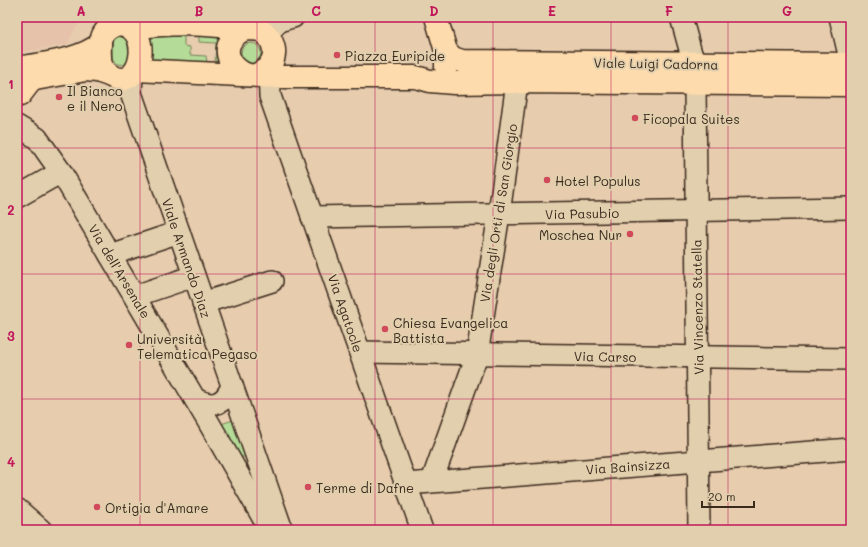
<svg xmlns="http://www.w3.org/2000/svg" width="868" height="547" viewBox="0 0 868 547" font-family="Mali,sans-serif">
<rect width="100%" height="100%" fill="#e7ccae"/>
<filter id="ink" filterUnits="userSpaceOnUse"><feTurbulence type="fractalNoise" baseFrequency=".025" numOctaves="2"/><feDisplacementMap in="SourceGraphic" scale="8" xChannelSelector="R" yChannelSelector="G"/><feConvolveMatrix kernelMatrix="1 2 1 2 8 2 1 2 1" color-interpolation-filters="sRGB"/></filter>
<g filter="url(#ink)">
<!-- built -->
<path fill="#e6c2aa" d="M17,17h62l2,4 -8,11 -5,12 -51,9z"/>
<!-- green -->
<g fill="#b4db97" stroke="#78825a">
<path d="M184,34v12l6,1v8l16,1 1,7 -54,-2 -2,-3v-19l3,-4z"/>
<path d="M199,34l19,2 1,3 -1,21 -3,3 1,-20 -17,-1z"/>
<path d="M118,36l7,2 3,4 1,18 -5,5 -7,-1 -4,-6v-17z"/>
<circle cx="251" cy="53" r="10"/>
<path d="M233,420l12,35 -1,2h-4l-19,-33z"/>
</g>
<g fill="none" stroke-linecap="round" stroke-linejoin="round">
<!-- minor casing -->
<g stroke="#3b2a1e" stroke-width="24">
<g id="minor">
<path d="M681,17l13,47 1,19 4,447"/>
<path d="M840,17l11,46"/>
<path d="M267,35c9,-12 12,-15 26,-18"/>
<path d="M269,67l1,29 152,434"/>
<path d="M132,75l-1,18 151,437"/>
<path d="M17,126l20,12 24,34 148,251 61,107"/>
<path d="M17,197l44,-25"/>
<path d="M312,217l539,-9"/>
<path d="M110,255l69,-23"/>
<path d="M135,296l59,-20"/>
<path d="M203,303l69,-22"/>
<path d="M360,352l491,7"/>
<path d="M195,399c18,9 29,6 37,-13"/>
<path d="M432,481l45,-126 22,-141 18,-132"/>
<path d="M406,484l445,-35"/>
<path d="M17,509l24,21"/>
</g>
</g>
<!-- major casing -->
<g stroke="#3b2a1e" stroke-width="25">
<g id="major">
<path d="M436,17l10,34v16"/>
<path d="M120,24c35,5 21,70 -9,52 -7,-4 -10,-11 -10,-19 -1,-16 -1,-29 19,-33z"/>
<path d="M131,28c29,-4 60,-5 89,-2 8,0 16,2 24,3 6,1 12,-1 18,2 7,4 13,14 12,23 -1,11 -8,17 -18,21"/>
<path d="M245,29c-2,2 -6,3 -8,5 -18,14 -7,35 11,41"/>
<path d="M446,51l7,7 9,3 389,3"/>
<path d="M17,68c27,-5 63,-7 84,-25"/>
<path d="M136,70l146,7h134l14,4 24,2 63,-1 334,3"/>
<path d="M20,95l10,-13 5,-3 51,-9 11,1 12,4"/>
</g>
</g>
<!-- minor -->
<use href="#minor" stroke="#e2cfad" stroke-width="21"/>
<!-- major -->
<use href="#major" stroke="#fedbac" stroke-width="22"/>
</g>
</g>
<!-- grid -->
<path fill="none" stroke="#c2185b" stroke-width="1" stroke-opacity="0.55" d="M140,17v513M257,17v513M375,17v513M493,17v513M611,17v513M728,17v513M17,148h834M17,274h834M17,399h834"/>
<!-- markers -->
<g fill="#d1495b" stroke="#e2cfad" stroke-width="1.5">
<circle cx="337" cy="55" r="4"/>
<circle cx="59" cy="97" r="4"/>
<circle cx="635" cy="118" r="4"/>
<circle cx="547" cy="180" r="4"/>
<circle cx="630" cy="234" r="4"/>
<circle cx="385" cy="329" r="4"/>
<circle cx="129" cy="345" r="4"/>
<circle cx="308" cy="487" r="4"/>
<circle cx="97" cy="507" r="4"/>
</g>
<g text-anchor="middle" dominant-baseline="central" stroke-width="4" stroke-linejoin="round" paint-order="stroke">
<!-- poi labels -->
<g font-size="13" fill="#3b2a1e" stroke="#e2cfad" text-anchor="start">
<text x="345" y="55">Piazza Euripide</text>
<text x="67" y="90">Il Bianco<tspan x="67" dy="15">e il Nero</tspan></text>
<text x="643" y="118">Ficopala Suites</text>
<text x="555" y="180">Hotel Populus</text>
<text x="622" y="234" text-anchor="end">Moschea Nur</text>
<text x="393" y="322">Chiesa Evangelica<tspan x="393" dy="15">Battista</tspan></text>
<text x="137" y="338">Università<tspan x="137" dy="15">Telematica Pegaso</tspan></text>
<text x="316" y="487">Terme di Dafne</text>
<text x="105" y="507">Ortigia d'Amare</text>
</g>
<!-- street labels -->
<g font-size="13" fill="#3b2a1e" stroke="#e2cfad">
<text transform="translate(656 63) rotate(1)">Viale Luigi Cadorna</text>
<text transform="translate(498 213) rotate(-81)">Via degli Orti di San Giorgio</text>
<text transform="translate(582 213) rotate(-1)">Via Pasubio</text>
<text transform="translate(187 258) rotate(71)">Viale Armando Diaz</text>
<text transform="translate(120 271) rotate(59)">Via dell'Arsenale</text>
<text transform="translate(697 307) rotate(-91)">Via Vincenzo Statella</text>
<text transform="translate(346 313) rotate(71)">Via Agatocle</text>
<text transform="translate(605 356) rotate(1)">Via Carso</text>
<text transform="translate(628 466) rotate(-4)">Via Bainsizza</text>
</g>
</g>
<!-- margin -->
<rect width="868" height="547" fill="none" stroke="#e2cfad" stroke-width="44"/>
<!-- scale -->
<path d="M702 501v6h52v-6" fill="none" stroke="#3b2a1e" stroke-width="2"/>
<text x="708" y="501" font-size="12" fill="#3b2a1e" stroke="#e2cfad" stroke-width="3" paint-order="stroke">20 m</text>
<rect x="22" y="22" width="824" height="503" fill="none" stroke="#c2185b" stroke-width="1.5"/>
<g font-size="13" text-anchor="middle" font-weight="bold" fill="#c2185b">
<text x="81" y="16">A</text>
<text x="199" y="16">B</text>
<text x="316" y="16">C</text>
<text x="434" y="16">D</text>
<text x="552" y="16">E</text>
<text x="669" y="16">F</text>
<text x="787" y="16">G</text>
<text x="11" y="89">1</text>
<text x="11" y="215">2</text>
<text x="11" y="341">3</text>
<text x="11" y="467">4</text>
</g>
</svg>
